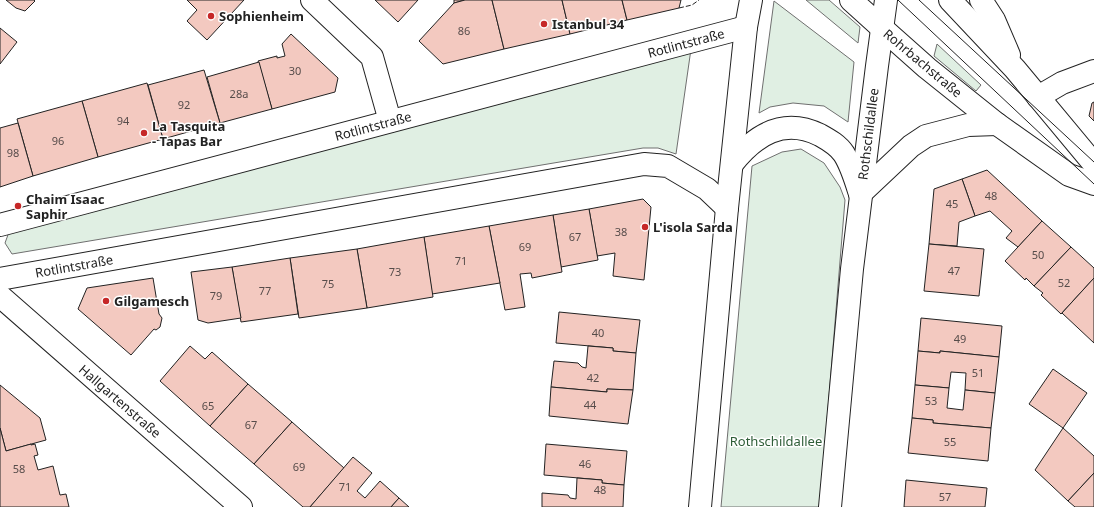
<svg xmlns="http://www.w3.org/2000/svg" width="1094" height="507" viewBox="0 0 1094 507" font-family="'Noto Sans',sans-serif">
<rect width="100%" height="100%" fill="#fff"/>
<!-- green -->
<g fill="#e0efe3" stroke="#6f6f6f">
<path d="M806,0h23l31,27 -2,16z"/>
<path d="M774,1l80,61 -6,60 -24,-16 -31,-3 -23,4 -11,6z"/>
<path d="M937,44l44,41 -5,6 -42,-35z"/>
<path d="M691,49l-15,105 -18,-6h-15l-631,106 -7,-11 4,-11z"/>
<path d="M801,149l23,14 16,24 5,13 -25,307h-99l31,-341 30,-14z"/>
</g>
<!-- building -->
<g fill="#f3c9c0" stroke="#222">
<path d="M6,0h28l1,1 -10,10 -9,-3z"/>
<path d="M187,0h57l-37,40 -20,-19 10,-11z"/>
<path d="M375,0h43l-20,22z"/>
<path d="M454,0h11l-11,3z"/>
<path d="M465,0h27l12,49 -61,15 -24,-23 35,-38z"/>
<path d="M492,0h70l8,34 -66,15z"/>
<path d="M562,0h60l5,20 -57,14z"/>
<path d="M622,0h59l-2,8 -52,12z"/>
<path d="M0,28l17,14 -17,22z"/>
<path d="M291,34l47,44 -3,14 -63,17 -14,-48 19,-5v2l8,-2 -3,-12z"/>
<path d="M259,62l13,47 -52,14 -13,-46z"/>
<path d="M204,70l16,53 -57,16 -15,-54z"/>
<path d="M147,83l16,56 -65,18 -16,-56z"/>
<path d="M82,101l16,56 -65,19 -16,-57z"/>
<path d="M1094,102v19l-5,-5 3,-13z"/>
<path d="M18,123l15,53 -33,11v-59z"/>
<path d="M987,170l55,51 -24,26 -12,-9 6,-7 -22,-20 -15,5 -13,-37z"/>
<path d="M962,179l13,37 -16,6 -2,24 -28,-2 5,-55z"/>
<path d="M643,199l8,8 -7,73 -31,-4 2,-23 -18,3 -8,-47z"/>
<path d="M589,209l9,51 -37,7 -8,-52z"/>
<path d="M553,215l9,57 -30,6 -1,-5 -11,1 5,33 -20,3 -16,-84z"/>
<path d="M1042,221l29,26 -37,39 -8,-8 -1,2 -20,-19z"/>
<path d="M489,226l11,57 -68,11 -8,-57z"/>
<path d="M424,237l9,60 -66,11 -10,-59z"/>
<path d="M929,244l55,5 -5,47 -55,-5z"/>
<path d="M1071,247l23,21v10l-33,36 -20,-19 2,-2 -9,-7z"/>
<path d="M357,249l10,59 -68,10 -9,-60z"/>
<path d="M290,258l8,56 -57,8 -9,-55z"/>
<path d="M232,267l9,51 -33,5 -10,-3 -7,-48z"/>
<path d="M153,278l6,36 3,4 -2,9 -4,3 -2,-1 -23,26 -53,-46 9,-21z"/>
<path d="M1094,278v65l-32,-30z"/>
<path d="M559,312l81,8 -4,33 -23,-2v-3l-57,-5z"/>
<path d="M921,318l81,8 -3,31 -59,-6v2l-22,-2z"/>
<path d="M190,346l15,13 7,-7 36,32 -38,42 -50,-45z"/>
<path d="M588,346l25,2v3l23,2 -3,37 -26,-1v3l-56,-5 3,-26 24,2 4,4 4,1z"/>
<path d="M918,351l22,2v-2l59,6 -4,36 -30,-3 1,-17 -15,-1 -2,16 -34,-3z"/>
<path d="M1053,369l34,24 -24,35 -34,-24z"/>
<path d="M248,384l44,38 -38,42 -44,-38z"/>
<path d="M0,385l40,33 6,22 -40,11 -6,-23z"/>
<path d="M915,385l34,3 -2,20 16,2 2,-20 30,3 -4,35 -58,-5v-3l-21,-2z"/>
<path d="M551,387l56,5v-3l26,1 -5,34 -79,-8z"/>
<path d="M912,418l21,2v3l58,5 -3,33 -80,-8z"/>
<path d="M292,422l52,46 -34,39h-7l-49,-43z"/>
<path d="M0,428l6,23 25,-7v1l4,-1 3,11 -4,1 4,14 15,-4 7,29 6,-1 3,13h-69z"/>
<path d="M1063,428l31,28v17l-26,28 -33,-31z"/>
<path d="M546,444l81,7 -3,34 -22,-2v-3l-58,-5z"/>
<path d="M353,457l19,16 -15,18 8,7 15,-17 19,17 -8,9h-81z"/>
<path d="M1094,473v34h-19l-7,-6z"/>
<path d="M577,478l25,2v3l22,2 -1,22h-81v-14l26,2 2,3 6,1z"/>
<path d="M906,480l81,8 -2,19h-81z"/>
<path d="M399,498l10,9h-18z"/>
</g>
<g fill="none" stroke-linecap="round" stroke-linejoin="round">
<!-- minor casing -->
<g stroke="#222" stroke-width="24">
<g id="minor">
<path d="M312,0l60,57 18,64"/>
<path d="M950,0l65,69 79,95"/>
<path d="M981,0l13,20 15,35"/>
<path d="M882,28l45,40 70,56 72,51 25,9"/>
<path d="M1038,97l24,-14 32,-12"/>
<path d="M860,194l51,-48 15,-10 42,-11 29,-1"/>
<path d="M0,225l746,-198"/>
<path d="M0,279l644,-115 24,2 39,23 20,19"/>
<path d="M0,296l241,211"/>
</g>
</g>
<!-- tertiary casing -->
<g stroke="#222" stroke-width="24">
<path id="tertiary" d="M851,0l31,28"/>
</g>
<!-- primary casing -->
<g stroke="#222" stroke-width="24">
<g id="primary">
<path d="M732,164c23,-29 51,-47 88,-29 9,5 18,10 24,19 7,11 11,24 15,37"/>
<path d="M700,507l27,-299 19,-181 5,-27"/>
<path d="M830,507l22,-238 25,-203 9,-66"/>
</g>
</g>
<!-- minor -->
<use href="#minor" stroke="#fff" stroke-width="22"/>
<!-- tertiary -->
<use href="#tertiary" stroke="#fff" stroke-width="22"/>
<!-- primary -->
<use href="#primary" stroke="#fff" stroke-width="22"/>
<!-- tram -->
<g stroke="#222" stroke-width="1">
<path d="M898,0l196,184"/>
<path d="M919,0l175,162"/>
</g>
<!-- fence -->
<path stroke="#222" stroke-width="1" stroke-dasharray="5 2" stroke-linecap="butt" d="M679,8l13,-3 7,-5"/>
</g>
<!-- markers -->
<g fill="#c62828" stroke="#fff" stroke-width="1.5">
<circle cx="211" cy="16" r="4"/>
<circle cx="544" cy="24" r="4"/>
<circle cx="144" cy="133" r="4"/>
<circle cx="18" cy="206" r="4"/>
<circle cx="645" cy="227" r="4"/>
<circle cx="106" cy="301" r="4"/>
</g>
<g text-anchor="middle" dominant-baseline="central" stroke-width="3" stroke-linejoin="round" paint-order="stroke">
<!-- number labels -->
<g font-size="11" fill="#564c4a">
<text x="464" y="30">86</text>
<text x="295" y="70">30</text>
<text x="239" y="93">28a</text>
<text x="184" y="104">92</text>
<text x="123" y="120">94</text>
<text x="58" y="140">96</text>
<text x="13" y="152">98</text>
<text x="991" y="195">48</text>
<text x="952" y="203">45</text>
<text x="621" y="231">38</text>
<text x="575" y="236">67</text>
<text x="525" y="246">69</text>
<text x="1038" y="254">50</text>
<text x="461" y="260">71</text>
<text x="954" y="270">47</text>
<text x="395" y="271">73</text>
<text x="1064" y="282">52</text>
<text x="328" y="283">75</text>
<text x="265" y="290">77</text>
<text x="216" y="295">79</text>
<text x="598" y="332">40</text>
<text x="960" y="338">49</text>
<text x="978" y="372">51</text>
<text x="593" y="377">42</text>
<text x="931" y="400">53</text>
<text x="590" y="404">44</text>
<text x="208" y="405">65</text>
<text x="251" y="424">67</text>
<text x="950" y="441">55</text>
<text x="585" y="463">46</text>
<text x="299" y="466">69</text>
<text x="19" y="468">58</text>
<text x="345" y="486">71</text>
<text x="600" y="489">48</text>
<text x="945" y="496">57</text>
</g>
<!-- poi labels -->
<g font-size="13" font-weight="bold" fill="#222" stroke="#fff" text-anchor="start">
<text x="219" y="16">Sophienheim</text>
<text x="552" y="24">Istanbul 34</text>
<text x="152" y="126">La Tasquita<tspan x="152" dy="15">- Tapas Bar</tspan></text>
<text x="26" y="199">Chaim Isaac<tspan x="26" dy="15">Saphir</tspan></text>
<text x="653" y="227">L'isola Sarda</text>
<text x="114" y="301">Gilgamesch</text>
</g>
<!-- street labels -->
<g font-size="13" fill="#222" stroke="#fff">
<text transform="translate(686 43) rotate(-15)">Rotlintstraße</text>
<text transform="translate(923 63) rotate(40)">Rohrbachstraße</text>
<text transform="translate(373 126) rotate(-15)">Rotlintstraße</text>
<text transform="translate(868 134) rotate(-83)">Rothschildallee</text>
<text transform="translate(74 266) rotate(-10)">Rotlintstraße</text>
<text transform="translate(120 401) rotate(41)">Hallgartenstraße</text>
</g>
<!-- park labels -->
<g font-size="13" fill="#2f5e38" stroke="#fff">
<text x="776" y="441">Rothschildallee</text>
</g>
</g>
</svg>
